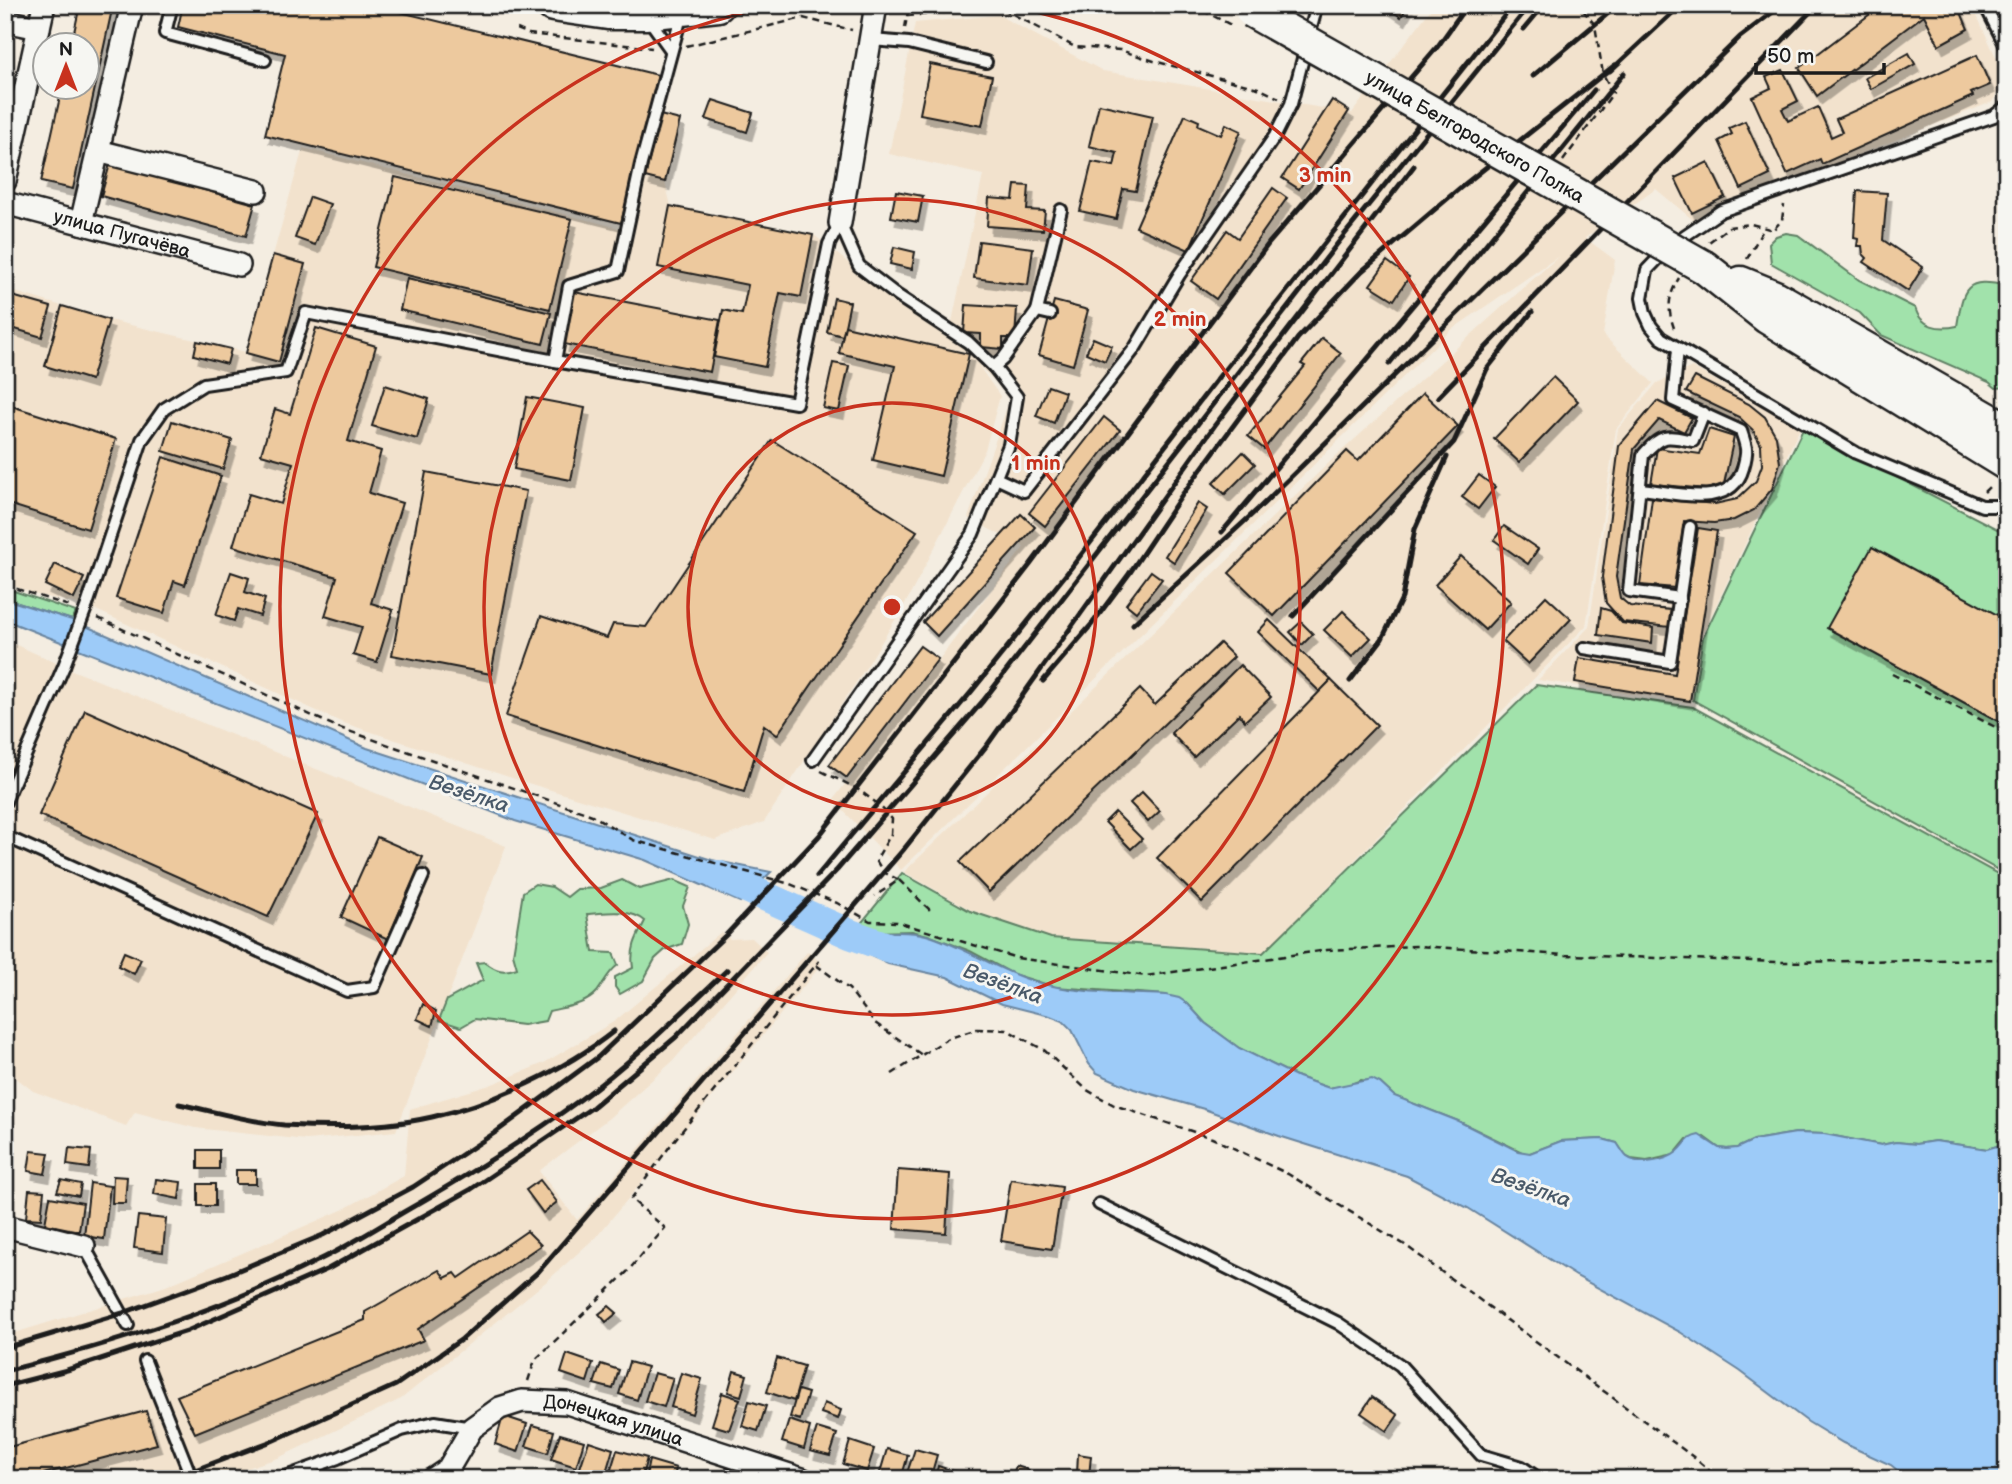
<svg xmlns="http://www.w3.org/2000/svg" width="2012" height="1484" viewBox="0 0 2012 1484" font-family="'Balsamiq Sans',sans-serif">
<defs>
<filter id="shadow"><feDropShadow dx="4.5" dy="8" stdDeviation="0" flood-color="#0004"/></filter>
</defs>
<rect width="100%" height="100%" fill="#f4ede1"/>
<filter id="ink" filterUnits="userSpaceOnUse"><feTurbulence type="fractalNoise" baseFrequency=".0143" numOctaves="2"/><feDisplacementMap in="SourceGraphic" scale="14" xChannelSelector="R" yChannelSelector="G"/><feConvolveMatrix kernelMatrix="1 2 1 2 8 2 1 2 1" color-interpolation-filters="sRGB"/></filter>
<g filter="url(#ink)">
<!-- built -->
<g fill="#f2e2cd">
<path d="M1434,5h538l30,65 -1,17 -9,15 -299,118 -37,-31 -71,49 30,22 -12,75 50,48 -37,46 -30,197 -322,326 -213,-15 -80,-27 -67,-38 432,-416 223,-200 -108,74 -550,540 -68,-70 191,-253 -56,-29 43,-122 -33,-31 22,31 -15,54 -76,147 -42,69 -103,156 -49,18 -197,-60 -177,-58 -247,-113 -22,61 434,176 -110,285 -89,9 -112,-12 -60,-16 -9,14 -93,-35 -28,-22v-429l52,23 22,-59 -45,-10 -29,-12v-293l104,31 137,32 57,-204 320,81 14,-66 11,3 -2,11 19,5 6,24 142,28 88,72 53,36 -5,-6 34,-161 -94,-21 26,-131 83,-8 105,56 249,42z"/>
<path d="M1692,367l108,61 -98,207 -11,68 -153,-23 51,-53 29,-198 39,-46z"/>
<path d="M721,932l9,7 22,-1 15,14 -94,109 -64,57 -70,53 38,49 231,-269 14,13 -224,271 -51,46 -146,118 -123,59 -65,21h-208v-143l161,-50 176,-76 62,-34 6,-67 80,-24 54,-22 71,-42z"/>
</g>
<!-- green -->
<g fill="#a1e2ab" stroke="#5e7f64" stroke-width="2">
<path d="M1786,233l12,2 61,45 56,28c6,19 24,22 42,18 6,-37 7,-50 50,-40v101l-11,1 -7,-6 -108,-47 -21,-22 -89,-50 -2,-20 7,-7z"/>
<path d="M1803,429l204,105v341l-314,-175 10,-63z"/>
<path d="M5,588l71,24 -4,8 -67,-21z"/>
<path d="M1536,685l157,22 314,172v264l-20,6 -52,-8 -19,3 -20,-2 -15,3 -57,-11 -28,-1 -42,7 -17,8 -10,1 -8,-1 -15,-11 -17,2 -13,16 -27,6 -16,-2 -6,-3 -8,-13 -15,-4 -41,2 -31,12h-6l-66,-32 -64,-25 -14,-13 -19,-3 -13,5 -19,3 -31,-11 -59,-29 -34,-25 -17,-19 -22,-9 -111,-8 -42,-13 -43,-23 -42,-16 -16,-4 -41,1 -13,-5 44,-54 68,38 81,27 212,15z"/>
<path d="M622,880l17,9 35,-9 16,7 -7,19 5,18 -6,20 -17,6 -10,9 -12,22 -23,13 -5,-7v-10l18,-9c-3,-19 3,-30 12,-47 -16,-13 -39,-8 -58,-7l6,38 20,1 5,12c-11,8 -13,17 -21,27 -11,13 -32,15 -48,19l-4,10 -22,4 -48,-6 -14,8 -22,-7 8,-20 36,-20 -7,-17 9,-1c11,9 18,11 32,6l-4,-14 10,-62 12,-8 17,3 15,10 10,-8 24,-1z"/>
</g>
<!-- water -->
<g fill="#9dcbf8" stroke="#6985a0" stroke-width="2">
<path d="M5,599l67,21 295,128 345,112 59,12 -31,30 -95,-42 -130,-39 -510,-201z"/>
<path d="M858,927c24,10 43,1 68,8 38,11 70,35 107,46 42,13 89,12 133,14l13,3 9,6 17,19 34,25 59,29 31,11 43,-9 8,4 14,13 64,25 60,30 12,2 31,-12 41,-2 15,4c3,4 6,10 10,14 12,9 39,4 50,-5 9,-7 9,-15 22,-17l20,13 8,1 10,-1 17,-8 42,-7 28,1 57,11 15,-3 20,2 19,-3 52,8 20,-6v336h-99l-17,-14 -48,-22 -35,-21 -68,-51 -60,-39 -104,-56 -108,-68 -61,-32 -128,-40 -75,-27 -70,-20 -37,-16 -8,-9 -17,-34 -9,-9 -13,-5 -48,-12 -55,-27 -59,-13 -43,-20 5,-10z"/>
</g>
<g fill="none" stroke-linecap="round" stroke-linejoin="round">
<!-- river -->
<path stroke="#9dcbf8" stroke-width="30" d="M717,875l133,59 37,13"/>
</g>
<!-- building -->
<g fill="#edc99e" stroke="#1c1c1c" stroke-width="2" filter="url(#shadow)">
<path d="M80,5h33l-40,184 -32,-7 21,-94h26v-42h-17z"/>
<path d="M183,5h189l286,70 -37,148 -356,-88 20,-81 -107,-27z"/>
<path d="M1383,5h25l-7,12z"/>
<path d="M1882,5h76l10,24 -29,16 -15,-30 -107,81 -18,-28z"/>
<path d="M1909,53l6,11 -44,25 -6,-11z"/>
<path d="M1977,55l13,30 -19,8 2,3 -151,68 -2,-5 -33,15 -35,-77 19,-9 -5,-11 17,-7 15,31 -16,8 6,12 30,-14 13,30 11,-5 -6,-13z"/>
<path d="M930,64l62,12 -10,50 -62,-12z"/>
<path d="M713,100l40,13 -6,19 -41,-13z"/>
<path d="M1332,100l17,11 -50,78 -17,-11z"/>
<path d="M1099,104l54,12 -17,75 -13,-2 -7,30 -36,-8 12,-49 22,4 3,-13 -28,-7z"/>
<path d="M660,115l20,5 -15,62 -20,-5z"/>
<path d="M1185,115l14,6 -1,4 23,10 5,-11 15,7 -52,119 -53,-23z"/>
<path d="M1745,121l25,54 -29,14 -22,-48 13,-7 -3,-6z"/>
<path d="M1708,162l17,35 -33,16 -17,-35z"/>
<path d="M110,164l145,40 -9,32 -145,-40z"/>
<path d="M395,177l177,42 -22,90 -177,-42z"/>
<path d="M1015,185l14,1 -2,24 18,1 -2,19 -56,-4 2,-28 24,2z"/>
<path d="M1273,188l14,10 -71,101 -25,-18 36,-51 11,8z"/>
<path d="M896,191l27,5 -5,26 -27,-5z"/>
<path d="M1857,191l30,2 -4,47 40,27 -15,24 -44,-29 3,-4 -4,-4 -1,-8h-5l1,-7 -4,-1z"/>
<path d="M310,197l20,7 -15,41 -20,-7z"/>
<path d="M670,206l143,29 -12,62 -21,-4 -15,74 -51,-10 9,-47 19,4 6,-29 -90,-18z"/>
<path d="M979,241l54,7 -5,37 -54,-7z"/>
<path d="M894,247l21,5 -3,17 -22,-5z"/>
<path d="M273,255l32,9 -26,98 -33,-9z"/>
<path d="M1387,261l22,16 -15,23 -24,-15z"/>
<path d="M407,278l144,35 -8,31 -143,-34z"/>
<path d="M574,292l146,28 -10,52 -146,-28z"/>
<path d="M5,294l46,13 -9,30 -37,-11z"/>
<path d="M834,298l16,4 -7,34 -16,-4z"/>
<path d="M1054,301l34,9 -15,55 -34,-10z"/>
<path d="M966,305l51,3 -2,30h-12v11l-22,-2v-13l-17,-1z"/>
<path d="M62,306l47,14 -18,60 -46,-14z"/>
<path d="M845,326l124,28 -28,122 -68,-16 22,-94 -56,-13z"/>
<path d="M316,328l60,18 -28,95 33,10 -12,42 33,10 -31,100 22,7 -16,52 -24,-7 9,-28 -37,-11 12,-39 -104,-31 16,-52 32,10 12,-41 -32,-9 14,-45 15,5z"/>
<path d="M1093,338l19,8 -7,15 -19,-8z"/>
<path d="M1322,338l19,15 -77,96 -16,-13 57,-70 -4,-2z"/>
<path d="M197,341l34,8 -4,15 -33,-9z"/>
<path d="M833,363l16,3 -10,45 -16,-3z"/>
<path d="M1553,377l25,24 -59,61 -25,-23z"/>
<path d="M1695,377l54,27 16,13 11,19 4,27 -8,26 -18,21 -20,10 -20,3 -30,-2 -9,67 -35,-3 12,-87 63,6 22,-5 19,-18 6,-16 -1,-20 -8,-15 -14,-13 -53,-25z"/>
<path d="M385,385l44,14 -12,40 -45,-13z"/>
<path d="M1048,386l17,6 -11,31 -18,-7z"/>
<path d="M1423,393l35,33 -184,190 -45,-43 118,-122 11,10z"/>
<path d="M527,397l58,11 -14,72 -57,-11z"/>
<path d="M1657,401l35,17 -8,14 -25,-12 -25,29 -18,128 4,21 10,8 41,4 -1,17 -47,-5 -17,-19 -4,-26 17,-131z"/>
<path d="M5,404l111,35 -28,90 -83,-26z"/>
<path d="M1104,417l16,13 -75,96 -16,-13z"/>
<path d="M172,421l60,19 -9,29 -60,-18z"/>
<path d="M1709,429l25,8 -10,47 -17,5 -56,-5 6,-36 43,6z"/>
<path d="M772,440l145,91 -140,204 -13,-10 -20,67 -238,-76 35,-100 66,22 6,-14 33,3z"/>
<path d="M1243,452l12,12 -30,30 -12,-11z"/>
<path d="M163,457l58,19 -36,109 -11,-4 -10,32 -48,-15z"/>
<path d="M426,472l100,19 -35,183 -99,-19z"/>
<path d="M1479,475l16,12 -17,22 -16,-12z"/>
<path d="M1198,503l9,6 -33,53 -9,-6z"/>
<path d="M1021,514l14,13 -98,109 -14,-14z"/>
<path d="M1504,526l34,23 -10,15 -34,-24z"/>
<path d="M1698,528l19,3 -27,170 -115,-19 4,-24 96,16z"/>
<path d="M1872,547l135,73v106l-180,-98z"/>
<path d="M1461,556l50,46 -26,28 -50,-45z"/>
<path d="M55,564l29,14 -10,21 -29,-14z"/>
<path d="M1151,571l11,8 -26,33 -10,-8z"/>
<path d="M231,572l18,6 -4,14 20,7 -5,17 -22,-7 -4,12 -18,-6z"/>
<path d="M1546,596l25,23 -43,45 -25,-23z"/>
<path d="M1601,608l10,3 11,12 31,5 -1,15 -54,-8z"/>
<path d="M1343,611l28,27 -19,19 -28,-27z"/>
<path d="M1269,620l62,60 -11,12 -62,-60z"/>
<path d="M1301,622l12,12 -11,11 -12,-13z"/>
<path d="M1220,643l14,14 -245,235 -29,-30 180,-173 15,16z"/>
<path d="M920,646l18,13 -91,119 -18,-13z"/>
<path d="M1240,665l31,32 -26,24 -6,-7 -45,43 -23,-24z"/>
<path d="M1331,680l46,45 -175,177 -45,-44z"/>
<path d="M85,710l233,104 -50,103 -229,-102z"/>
<path d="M1142,792l18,19 -12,11 -18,-19z"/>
<path d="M1115,812l27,27 -11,10 -26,-27z"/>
<path d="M377,837l46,20 -35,82 -47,-22z"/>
<path d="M124,952l17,7 -7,15 -16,-8z"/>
<path d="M423,1004l13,7 -4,15 -15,-7z"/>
<path d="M69,1148l22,2 -2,18 -22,-3z"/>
<rect x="198" y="1150" width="21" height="19"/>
<path d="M31,1151l18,2 -4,21 -17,-3z"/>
<rect x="236" y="1170" width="20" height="14"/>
<path d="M898,1170l52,4 -4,59 -52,-4z"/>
<path d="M113,1176l14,1 -2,26h-13z"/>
<path d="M156,1179l25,3 -2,17 -25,-5z"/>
<path d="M1011,1179l51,8 -10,62 -51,-8z"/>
<path d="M61,1180l20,4 -2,12 -22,-4z"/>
<path d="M540,1180l17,22 -14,11 -17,-23z"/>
<path d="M90,1183l20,3 -6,53 -20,-3z"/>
<rect x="198" y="1184" width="17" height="22"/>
<path d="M29,1190l15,1 -3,28 -15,-1z"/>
<path d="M50,1197l33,6 -4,28 -34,-7z"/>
<path d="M138,1216l28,3 -3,33 -29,-4z"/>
<path d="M527,1231l14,14 -123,84 6,11 -229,93 -18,-37 188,-76v-8l74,-42 6,8 10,-5 4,5z"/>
<path d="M609,1306l8,7 -11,9 -7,-8z"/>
<path d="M567,1354l26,9 -6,19 -26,-9z"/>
<path d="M777,1358l27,8 -10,35 -27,-9z"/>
<path d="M629,1362l18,5 -10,33 -18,-6z"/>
<path d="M601,1364l18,6 -6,19 -19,-5z"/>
<path d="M734,1371l13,4 -6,21 -13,-4z"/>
<path d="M654,1373l19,5 -9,29 -19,-6z"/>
<path d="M681,1373l21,6 -10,35 -21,-7z"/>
<path d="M798,1390l10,3 -8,27 -10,-3z"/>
<path d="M722,1393l18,6 -11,31 -17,-5z"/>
<path d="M1372,1397l26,18 -11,16 -26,-18z"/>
<path d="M749,1401l17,5 -8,25 -16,-5z"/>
<path d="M824,1403l17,7 -3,9 -17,-6z"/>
<path d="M146,1411l11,33 -133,35h-19v-31z"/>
<path d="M503,1416l24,8 -9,28 -23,-8z"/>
<path d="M789,1420l21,7 -6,22 -22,-7z"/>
<path d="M533,1425l21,6 -6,22 -22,-7z"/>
<path d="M817,1428l20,6 -7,22 -20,-5z"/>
<path d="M560,1434l24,7 -8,26 -25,-8z"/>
<path d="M589,1441l24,8 -9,30 -26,-5z"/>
<path d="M850,1441l24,8 -7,22 -24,-7z"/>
<path d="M887,1449l21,6 -7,24 -22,-3z"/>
<path d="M915,1449l22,6 -7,24h-25z"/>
<path d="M617,1450l30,8 -6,21h-33z"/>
<path d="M1078,1454l13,2 -2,20 -12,-2z"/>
<path d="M649,1460l27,8 -2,11h-29z"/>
<path d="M938,1466l28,9 -1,4h-30z"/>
<path d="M1016,1466l13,4 -3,9h-15z"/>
<path d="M686,1471l23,7v1h-25z"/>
</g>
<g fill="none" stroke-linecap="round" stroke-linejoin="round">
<!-- lane casing -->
<g stroke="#1c1c1c" stroke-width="16">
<g id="lane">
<path d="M172,5l-7,28 100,27"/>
<path d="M1985,5l22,43"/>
<path d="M682,13l-41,151 -23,107 -49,15 -14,75 241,42 33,-159 11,-21"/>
<path d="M648,18l23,32"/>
<path d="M871,40l38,3 77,19"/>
<path d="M2007,106l-13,10 -273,95 -50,34 -24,25 -5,28 3,15 6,13 10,12 195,115 126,53h17l8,-4"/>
<path d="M1050,314l-13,-3 24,-101"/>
<path d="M994,367l9,-8 34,-48"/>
<path d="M996,478l28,13 111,-143 44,-73 96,-139 16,-32 26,-99"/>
<path d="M1641,489c33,3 90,22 102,-21 5,-17 4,-20 -2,-37l-68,-31 5,-51"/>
<path d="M1680,598l-51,-7 14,-136c18,-21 23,-20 50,-14l11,-28"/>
<path d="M87,605l55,-165 22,-31 40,-25 82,-12 20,-59 249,48"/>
<path d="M1584,648l86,14 20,-135"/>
<path d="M813,760l160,-226 36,-89 8,-48 -23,-30 -26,-25 -70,-46 -39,-30 -19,-43"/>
<path d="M5,802l59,-136"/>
<path d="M5,836l342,155 27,-4 49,-111"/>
<path d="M1099,1204l239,119 62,42 81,90 41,12 17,12"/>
<path d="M84,1246l44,79"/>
<path d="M145,1361l47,118"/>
<path d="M280,1479l58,-21 64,-28 33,-8 37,6"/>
</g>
</g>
<!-- street casing -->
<g stroke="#1c1c1c" stroke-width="26">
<g id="street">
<path d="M5,21l34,7"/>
<path d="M98,151l158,40"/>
<path d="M5,181l39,-176"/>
<path id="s1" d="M5,203l234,62"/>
<path d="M81,223l51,-218"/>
<path d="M840,223l36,-218"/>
<path d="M5,1226l79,20"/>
<path id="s2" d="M433,1479l15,-10 24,-41 28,-20 22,-7 45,2 235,76"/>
</g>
</g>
<!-- primary casing -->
<g stroke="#1c1c1c" stroke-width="37">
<g id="primary">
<path d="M553,5l55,8h37l73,-8"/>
<path d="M1704,267l63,50 240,147"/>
<path d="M1741,283l34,14 232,133"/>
</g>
</g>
<!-- path -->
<g stroke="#1c1c1c" stroke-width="2.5" stroke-dasharray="7 5" stroke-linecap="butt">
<path d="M1192,5l41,21"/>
<path d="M907,16l82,-7 16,1 70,37 45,3 34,11 104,27 21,10"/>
<path d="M905,28l4,-23"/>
<path d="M517,29l12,5 123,14"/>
<path d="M686,46l117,-28 49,12"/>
<path d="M1563,161l50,-68 -10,-19 -8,-49 -16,-20"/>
<path d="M1709,242l20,-15 22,-3 22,6 9,-10 2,-15"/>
<path d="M1747,259l17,-31"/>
<path d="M1674,328c-7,-20 -6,-32 5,-50"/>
<path d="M1984,492l7,-7"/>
<path d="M5,585l67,22"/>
<path d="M98,618l239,109 255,88 41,25 157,44 47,19 33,18 27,1 120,36 129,18 181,-26 90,-4 149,9 214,7 227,-3"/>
<path d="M1892,674l115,59"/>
<path d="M821,771l35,17 22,16 14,15 -1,15 -15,26 7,12 16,8 -24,16"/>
<path d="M899,880l32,31"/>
<path d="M816,965l33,24 26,34 47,32"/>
<path d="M892,1074l55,-35 30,-10 30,1 37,20 43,40 27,15 98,33 76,36 117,71 287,211 27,23"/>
<path d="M528,1381l7,-21 92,-88 38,-44 -34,-29 42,-57 146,-181"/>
</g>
<!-- lane -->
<use href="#lane" stroke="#f6f6f2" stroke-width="10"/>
<!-- street -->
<use href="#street" stroke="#f6f6f2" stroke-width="21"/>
<!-- primary -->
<use href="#primary" stroke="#f6f6f2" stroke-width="32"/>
<!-- rail -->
<g stroke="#1c1c1c" stroke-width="5">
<path d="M1524,29l20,-24"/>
<path d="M1610,71l71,-66"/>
<path d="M1533,76l85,-71"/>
<path d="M1389,364l235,-291"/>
<path d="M1438,397l379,-392"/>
<path d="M1222,532l372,-442"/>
<path d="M1293,616l161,-174 33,-73 45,-57"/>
<path d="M1133,624l125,-115 482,-472 42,-32"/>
<path d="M1043,681l49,-57 37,-50 53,-79 116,-157 64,-67 98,-83 155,-123"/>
<path d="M1350,681l32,-42 20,-41 13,-69 32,-72"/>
<path d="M817,876l155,-185 95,-118 154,-199 292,-369"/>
<path d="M179,1104c34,7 70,18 105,21 48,3 100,3 148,-8 62,-14 133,-47 182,-86"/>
<path d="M5,1348l118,-35 104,-38 96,-40 90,-48 83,-55 102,-75 128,-122 93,-99 211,-271 239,-322 169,-197 29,-41"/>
<path d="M5,1371c107,-27 215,-60 314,-111 29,-14 56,-31 83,-47 61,-35 122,-72 179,-114 52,-38 99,-85 146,-129"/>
<path d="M5,1386l62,-16 120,-39 141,-62 142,-79 123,-83 83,-70 161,-167 146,-169 358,-462 189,-234"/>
<path d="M171,1479l101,-38 124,-56 66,-46 76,-67 366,-423 84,-105 227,-319 199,-259"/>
</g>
<!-- lane-bridge casing -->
<g stroke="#1c1c1c" stroke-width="16" stroke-linecap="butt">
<path id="lane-bridge" d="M64,666l23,-61"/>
</g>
<!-- primary-bridge casing -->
<g stroke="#1c1c1c" stroke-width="37" stroke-linecap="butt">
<g id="primary-bridge">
<path id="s3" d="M1252,11l452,256"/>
</g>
</g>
<!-- lane-bridge -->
<use href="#lane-bridge" stroke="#f6f6f2" stroke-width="10"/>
<!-- primary-bridge -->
<use href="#primary-bridge" stroke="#f6f6f2" stroke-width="32"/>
</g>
</g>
<!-- distance rings -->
<g fill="none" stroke="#c8321e" stroke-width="3.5">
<circle cx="892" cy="607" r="204"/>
<circle cx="892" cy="607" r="408"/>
<path d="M1009 6A612 612 0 1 1 775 6"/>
</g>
<g text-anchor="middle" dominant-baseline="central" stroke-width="6" stroke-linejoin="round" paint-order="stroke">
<!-- street labels -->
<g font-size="19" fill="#1c1c1c" stroke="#f6f6f2">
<text stroke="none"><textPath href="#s3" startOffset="256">улица Белгородского Полка</textPath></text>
<text stroke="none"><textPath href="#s1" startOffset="121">улица Пугачёва</textPath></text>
<text stroke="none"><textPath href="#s2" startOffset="217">Донецкая улица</textPath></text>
</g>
<!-- water labels -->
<g font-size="21" font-style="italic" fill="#495969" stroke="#f6f6f2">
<text transform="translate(469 794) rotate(18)">Везёлка</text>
<text transform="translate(1003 984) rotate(20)">Везёлка</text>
<text transform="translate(1531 1188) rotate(19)">Везёлка</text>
</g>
</g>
<circle cx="892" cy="607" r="10" fill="#c8321e" stroke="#f6f6f2" stroke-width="3.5"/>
<g font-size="21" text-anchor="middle" font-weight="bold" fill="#c8321e" stroke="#f6f6f2" stroke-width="6" stroke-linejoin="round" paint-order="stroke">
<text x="1325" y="182">3 min</text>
<text x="1180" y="326">2 min</text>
<text x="1036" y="470">1 min</text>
</g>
<!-- margin -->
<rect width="2012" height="1484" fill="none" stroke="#f6f6f2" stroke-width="28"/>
<rect x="14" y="14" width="1984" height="1456" fill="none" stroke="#1c1c1c" stroke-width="2.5" filter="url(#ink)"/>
<!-- north arrow -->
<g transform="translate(66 66)"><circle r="33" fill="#f6f6f2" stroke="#9f9f9c" stroke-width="2"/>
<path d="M0-5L12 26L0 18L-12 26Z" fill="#c8321e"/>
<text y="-10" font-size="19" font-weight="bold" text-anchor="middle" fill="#1c1c1c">N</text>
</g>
<!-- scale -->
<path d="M1756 63v10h128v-10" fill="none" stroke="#1c1c1c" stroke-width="3.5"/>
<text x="1767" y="63" font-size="21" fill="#1c1c1c" stroke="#f6f6f2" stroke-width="5" paint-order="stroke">50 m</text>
</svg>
